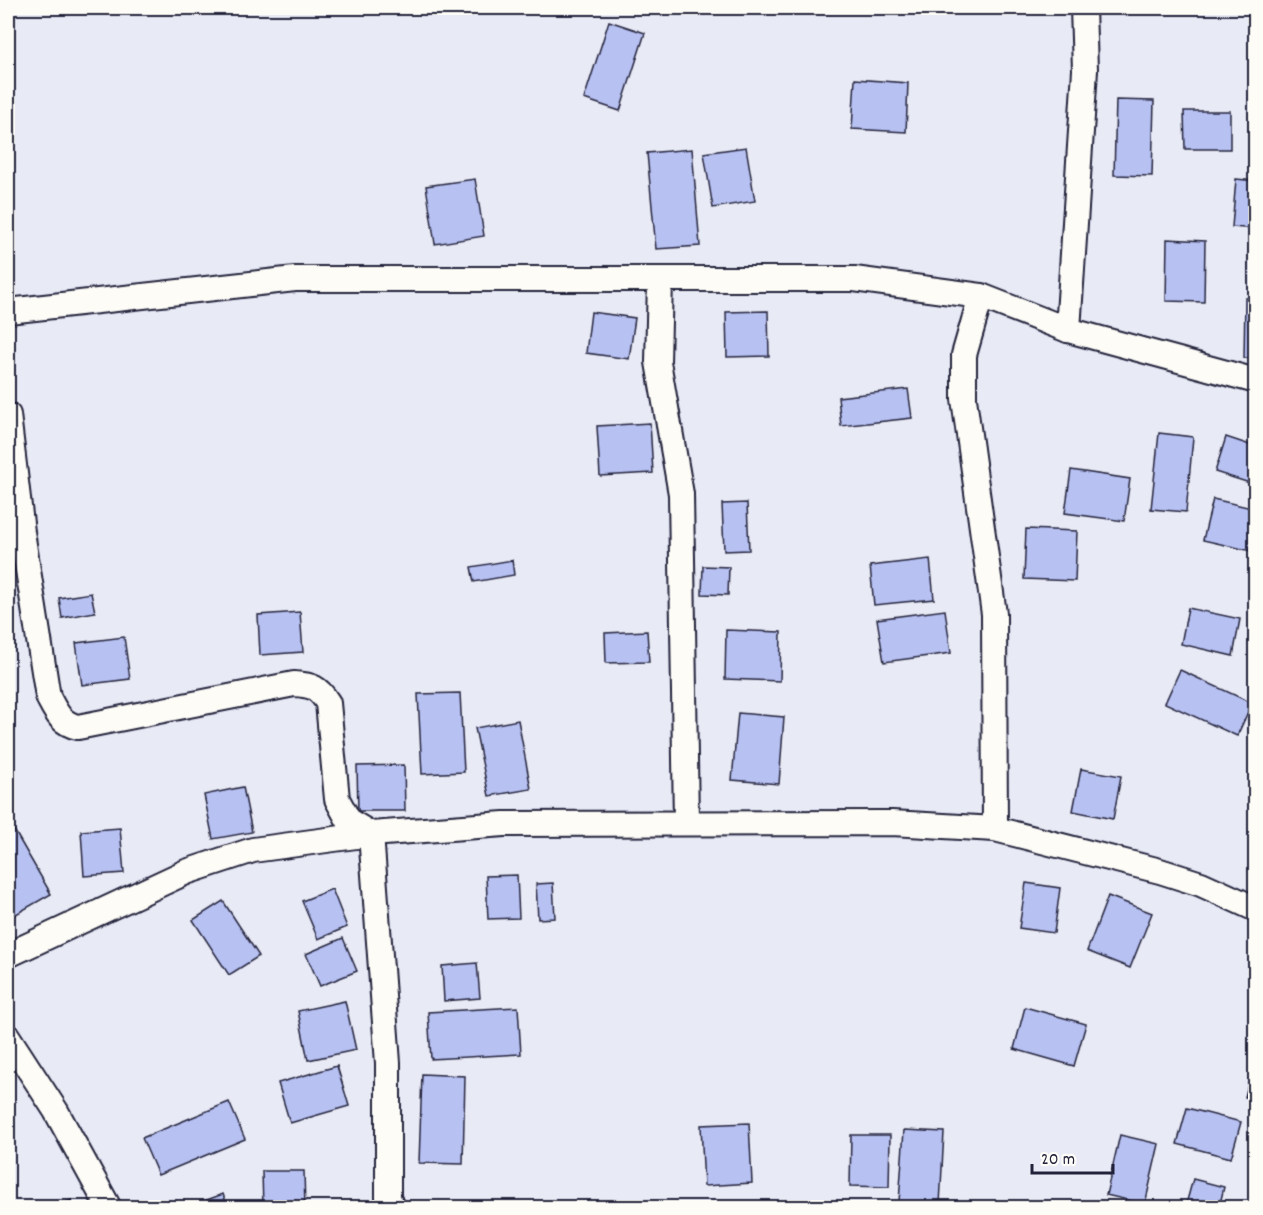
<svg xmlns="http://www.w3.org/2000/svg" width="1263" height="1215" viewBox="0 0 1263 1215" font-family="Dekko,sans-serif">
<rect width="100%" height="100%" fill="#e8eaf6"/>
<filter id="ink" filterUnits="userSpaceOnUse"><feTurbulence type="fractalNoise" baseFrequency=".0167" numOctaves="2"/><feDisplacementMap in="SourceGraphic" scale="12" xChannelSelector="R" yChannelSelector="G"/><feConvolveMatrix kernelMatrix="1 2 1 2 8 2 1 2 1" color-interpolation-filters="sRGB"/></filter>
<g filter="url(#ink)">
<!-- building -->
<g fill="#b7c1f2" stroke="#22223b" stroke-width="1.5">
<path d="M609,21l36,12 -25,78 -36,-12z"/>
<path d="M855,79l53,4 -2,49 -54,-3z"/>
<path d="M1116,100l38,1 -2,75 -38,-1z"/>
<path d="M1184,111h46v38h-45z"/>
<path d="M746,147l9,54 -42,7 -9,-55z"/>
<path d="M692,149l8,97 -44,3 -9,-96z"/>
<path d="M475,179l9,57 -49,8 -9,-58z"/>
<path d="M1236,179l20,2v48l-24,-2z"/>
<path d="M1167,239l38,2 -1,61 -38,-1z"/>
<path d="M1245,298h11v60h-12z"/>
<path d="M768,311l1,45 -42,1 -1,-45z"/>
<path d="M591,312l44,6 -6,41 -43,-6z"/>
<path d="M908,389l4,29 -71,8 -3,-29z"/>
<path d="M650,423l3,50 -53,3 -3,-50z"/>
<path d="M1159,433l34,4 -7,75 -35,-3z"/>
<path d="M1226,437l30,10v38l-41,-13z"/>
<path d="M1071,470l59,9 -6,42 -59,-8z"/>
<path d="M1213,499l43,10v43l-53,-12z"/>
<path d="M747,503l2,47 -25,1 -2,-47z"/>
<path d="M1026,529l51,2 -2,50 -51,-2z"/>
<path d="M930,559l4,40 -60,6 -4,-39z"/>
<path d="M512,560l2,15 -40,7 -3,-15z"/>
<path d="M703,566l26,1 -1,28 -26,-1z"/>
<path d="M91,593l4,19 -33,6 -3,-20z"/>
<path d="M1188,608l52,11 -7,37 -52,-12z"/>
<path d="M945,610l6,43 -67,9 -7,-43z"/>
<path d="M300,612l3,40 -43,3 -2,-40z"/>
<path d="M726,630l55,2 -1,49 -55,-2z"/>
<path d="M647,631l2,31 -43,1 -1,-30z"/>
<path d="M124,637l6,42 -48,6 -6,-42z"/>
<path d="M1180,670l72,33 -15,33 -72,-33z"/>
<path d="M460,693l4,79 -42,2 -4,-80z"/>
<path d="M738,713l46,4 -5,67 -47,-4z"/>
<path d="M518,720l13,69 -42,7 -14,-68z"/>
<path d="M404,765l1,46h-47l-1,-45z"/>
<path d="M1081,769l40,7 -8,43 -40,-8z"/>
<path d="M243,787l9,45 -39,7 -9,-44z"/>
<path d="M120,828l4,45 -40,3 -3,-45z"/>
<path d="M14,830l37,64 -40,23 -3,-6v-77z"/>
<path d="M517,875l2,43 -31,1 -2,-43z"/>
<path d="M553,883l2,35 -17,1 -2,-35z"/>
<path d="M1026,883l34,5 -6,45 -35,-5z"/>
<path d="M332,889l15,38 -29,12 -16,-38z"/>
<path d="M1108,896l44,17 -22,55 -43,-17z"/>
<path d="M223,901l36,55 -30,19 -36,-55z"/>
<path d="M343,938l14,33 -37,15 -14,-32z"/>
<path d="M477,963l3,35 -36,3 -2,-35z"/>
<path d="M345,1001l11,49 -48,10 -10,-49z"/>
<path d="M518,1007l3,47 -90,5 -3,-47z"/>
<path d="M1025,1007l61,17 -12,42 -60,-17z"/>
<path d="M1255,1054h1v46l-11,-3z"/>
<path d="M337,1066l12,40 -59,17 -12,-40z"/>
<path d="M422,1074l43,2 -2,88 -44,-1z"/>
<path d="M229,1102l16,37 -87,36 -16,-37z"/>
<path d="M1187,1108l54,14 -10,36 -54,-14z"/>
<path d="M749,1123l3,60 -48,3 -3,-61z"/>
<path d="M904,1130l40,2 -4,72 -41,-2z"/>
<path d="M851,1135h39l-1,52 -39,-1z"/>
<path d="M1120,1135l39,9 -14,60 -39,-9z"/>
<path d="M262,1171h42l1,37h-42z"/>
<path d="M1193,1179l31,8 -5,21h-34z"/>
<path d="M223,1194l5,14h-43z"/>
<path d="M71,1200l3,8h-22z"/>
</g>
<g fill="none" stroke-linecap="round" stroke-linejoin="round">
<!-- street casing -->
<g stroke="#22223b" stroke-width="28">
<g id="street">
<path d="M660,280l-2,82 23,132 5,329"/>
<path d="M981,296l-17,59v44l30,215 1,215"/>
<path d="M8,311l287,-32h559l127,17 87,34 188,51"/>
<path d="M1068,330l17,-260 -2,-62"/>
<path d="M8,415l14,117 26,165c8,15 12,26 30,30l216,-43c18,1 24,3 34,19l9,96 12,22 22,13"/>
<path d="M371,834l17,229v134l4,11"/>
<path d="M8,955l178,-83 67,-22 118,-16 133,-10 388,-1 103,6 165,42 41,13 55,25"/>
<path d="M8,1037l48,74 53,97"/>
</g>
</g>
<!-- street -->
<use href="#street" stroke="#fdfcf7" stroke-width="24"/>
</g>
</g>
<!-- margin -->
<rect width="1263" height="1215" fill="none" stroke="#fdfcf7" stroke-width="30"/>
<rect x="15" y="15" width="1233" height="1185" fill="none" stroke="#22223b" stroke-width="2" filter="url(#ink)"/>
<!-- scale -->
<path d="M1032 1164v9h81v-9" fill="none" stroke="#22223b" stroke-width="3"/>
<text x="1041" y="1164" font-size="18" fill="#22223b" stroke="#fdfcf7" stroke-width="4.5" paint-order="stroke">20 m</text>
</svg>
